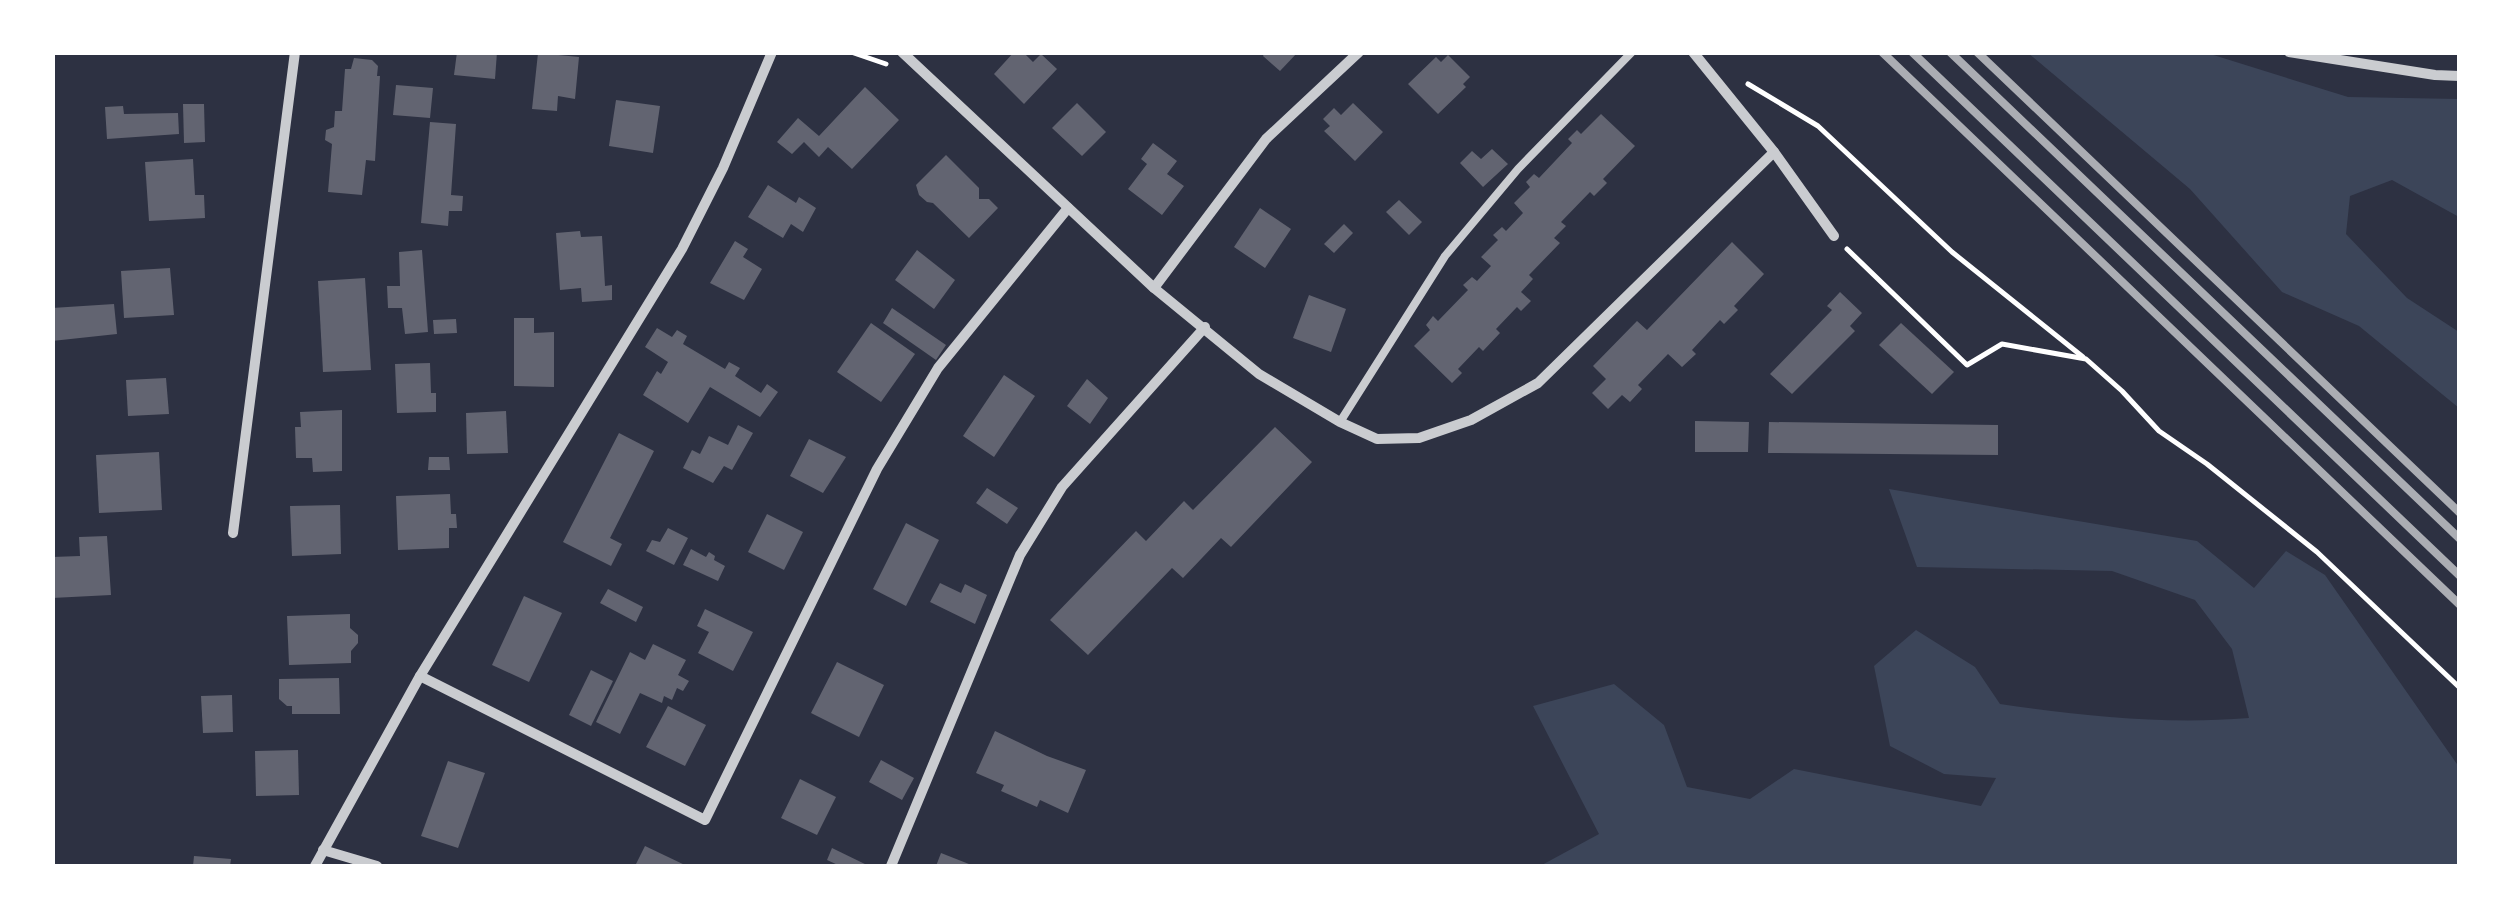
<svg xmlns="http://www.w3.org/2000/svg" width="2512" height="919" viewBox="0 0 2512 919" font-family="'Sofia Sans Condensed',sans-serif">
<rect width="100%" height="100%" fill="#2d3142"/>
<!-- green -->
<g fill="#3c4559">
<path d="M2028,53h179l141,44 111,2v118l-67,-37 -42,16 -4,38 61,64 52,34v76l-100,-82 -77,-34 -92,-103z"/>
<path d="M1889,489l308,52 57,47 32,-37 39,24 134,192v99h-919l59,-32 -66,-128 81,-22 50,41 23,62 63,12 44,-30 187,37 15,-28 -52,-4 -54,-28 -16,-80 42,-36 59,37 25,37c83,12 165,21 249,14l-17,-69 -37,-49 -83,-29 -195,-4z"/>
</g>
<!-- building -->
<g fill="#626471">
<path d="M457,52h40l-2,27 -41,-4z"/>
<path d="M1014,52h9l10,10 8,-8 16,15 -33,35 -30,-30z"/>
<path d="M1265,52h33l-18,19 -17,-15z"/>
<path d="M538,53l41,4 -4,42 -17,-3 -1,15 -25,-2z"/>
<path d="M1448,55l22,22 -7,7 3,3 -28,27 -30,-30 28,-27 5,5z"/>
<path d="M354,58l18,2 6,6 -1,10h3l-5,85 -9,-1 -4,35 -34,-3 4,-48 -7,-4 1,-10 8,-3 1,-16h7l3,-42h6z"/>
<path d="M396,85l37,3 -3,30 -37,-3z"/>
<path d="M865,87l34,33 -47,49 -24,-22 -9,10 -15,-15 -12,12 -15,-12 21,-24 21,18z"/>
<path d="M616,100l44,6 -7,47 -44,-7z"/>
<path d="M1077,103l29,29 -24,24 -30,-28z"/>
<path d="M1353,103l30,29 -28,29 -31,-30 6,-5 -7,-7 11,-11 7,7z"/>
<path d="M183,104h21l1,38 -21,1z"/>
<path d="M123,106l1,8 54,-1 1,21 -72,5 -2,-32z"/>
<path d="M1601,114l34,32 -32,33 4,4 -13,13 -4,-4 -29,30 5,4 -12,12 6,5 -31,32 4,4 -12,13 10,9 -10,10 -4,-4 -21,22 4,4 -17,18 -4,-4 -21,22 4,4 -10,10 -38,-37 16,-16 -4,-5 7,-9 5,5 30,-31 -5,-5 9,-8 5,4 14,-15 -10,-9 17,-17 -5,-5 9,-8 4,4 17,-18 -9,-10 16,-16 -4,-5 8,-8 5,4 33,-35 -4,-4 9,-9 4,4z"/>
<path d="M430,122l26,2 -5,71 12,1 -1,15h-13l-1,15 -27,-3z"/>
<path d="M1153,143l24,18 -10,13 17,12 -22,29 -34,-26 19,-25 -6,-5z"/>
<path d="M1492,149l16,15 -25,23 -23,-24 12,-12 9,8z"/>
<path d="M946,155l33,33v11h10l9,9 -29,30 -36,-35 -6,-1 -8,-7 -3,-10z"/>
<path d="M193,159l2,36h9l1,23 -56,3 -4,-59z"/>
<path d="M768,185l28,18 3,-6 17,11 -13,24 -12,-8 -8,14 -35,-21z"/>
<path d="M1399,200l23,22 -13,13 -23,-23z"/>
<path d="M1260,208l31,21 -26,39 -31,-21z"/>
<path d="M1344,224l9,9 -19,20 -10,-9z"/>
<path d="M580,231l1,6 21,-1 3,50 7,-1v15l-30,2 -1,-14 -21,2 -4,-57z"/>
<path d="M735,241l13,8 -5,8 19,12 -18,31 -34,-17z"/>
<path d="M1732,242l32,32 -30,32 4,4 -14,14 -4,-4 -28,30 4,4 -14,13 -14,-13 -30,31 4,4 -12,13 -8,-7 -14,14 -16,-16 14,-14 -13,-13 44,-45 10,9z"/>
<path d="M422,250l6,82 -23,2 -3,-26h-14l-1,-22h13l-1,-34z"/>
<path d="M917,250l38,30 -21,29 -39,-29z"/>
<path d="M170,268l4,47 -50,3 -3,-47z"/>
<path d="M365,278l6,92 -48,2 -5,-91z"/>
<path d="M1840,292l22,21 -12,13 5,5 -63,63 -22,-20 62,-64 -5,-4z"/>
<path d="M1309,295l37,14 -15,43 -38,-14z"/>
<path d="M114,304l3,30 -65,7v-33z"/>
<path d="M892,308l54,37 -10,15 -53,-37z"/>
<path d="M514,318h20v15l20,-1v55l-40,-1z"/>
<path d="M456,319l1,14 -23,1 -1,-14z"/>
<path d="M871,323l44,31 -34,48 -44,-30z"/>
<path d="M1901,323l53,49 -22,22 -53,-49z"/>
<path d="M657,328l15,9 5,-7 10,6 -4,8 42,25 4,-7 11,6 -5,8 26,17 6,-9 11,8 -18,25 -50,-30 -22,36 -45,-28 14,-24 4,3 7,-12 -23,-15z"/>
<path d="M430,363l1,30h5v19l-39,1 -2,-49z"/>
<path d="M1004,375l31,21 -41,61 -31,-21z"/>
<path d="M166,378l3,36 -41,2 -2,-36z"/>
<path d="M1087,379l21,19 -18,26 -23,-18z"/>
<path d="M342,410v61l-29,1 -1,-14h-16l-1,-31h6l-1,-15z"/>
<path d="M506,411l2,42 -41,1 -1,-41z"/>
<path d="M1695,421l54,1 -1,30h-53z"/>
<path d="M1769,422l229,3v30l-230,-2z"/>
<path d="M738,425l15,8 -21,37 -8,-4 -11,17 -30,-15 9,-18 8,4 9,-18 19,9z"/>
<path d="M1275,427l37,35 -81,85 -10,-9 -38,40 -11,-10 -84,87 -38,-35 86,-89 10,10 38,-40 9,9z"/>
<path d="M619,433l35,18 -44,87 12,6 -11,22 -48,-24z"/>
<path d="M809,439l37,18 -23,36 -33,-17z"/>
<path d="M159,452l3,58 -63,3 -3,-58z"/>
<path d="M429,457h20l1,13h-22z"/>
<path d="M987,488l31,20 -11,16 -31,-21z"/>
<path d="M450,494l1,20h5l1,14h-8v20l-51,2 -2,-54z"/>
<path d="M340,505l1,49 -49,2 -2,-50z"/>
<path d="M767,514l36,18 -19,38 -36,-18z"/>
<path d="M906,523l33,17 -33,66 -33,-17z"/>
<path d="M668,528l20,10 -14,27 -28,-14 6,-11 8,2z"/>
<path d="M107,536l4,59 -59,3v-41l28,-1 -1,-19z"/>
<path d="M691,549l15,8 3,-5 6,4 -1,4 11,6 -7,15 -35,-16z"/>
<path d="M940,583l21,10 4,-9 22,11 -12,29 -45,-22z"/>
<path d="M608,589l35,18 -7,15 -36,-19z"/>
<path d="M524,596l38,17 -33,69 -37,-17z"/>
<path d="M705,609l48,23 -20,39 -35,-18 11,-21 -12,-6z"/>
<path d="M350,614v14l8,7v8l-7,8v12l-62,2 -2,-49z"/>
<path d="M653,644l33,16 -8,15 11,6 -6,10 -6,-3 -5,12 -8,-4 -2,7 -22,-10 -20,41 -24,-12 34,-70 15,8z"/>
<path d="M837,662l47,23 -25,52 -48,-24z"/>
<path d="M591,670l22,11 -22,45 -22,-11z"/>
<path d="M339,678l1,36h-48v-8h-5l-8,-7v-20z"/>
<path d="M232,695l1,37 -30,1 -2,-37z"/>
<path d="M668,706l38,19 -21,41 -39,-19z"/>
<path d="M995,731l52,25 39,14 -18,43 -28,-13 -3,7 -36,-16 3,-6 -28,-12z"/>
<path d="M298,750l1,45 -43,1 -1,-45z"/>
<path d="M881,760l33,18 -12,22 -33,-18z"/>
<path d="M448,761l37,12 -27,75 -37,-12z"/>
<path d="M800,779l36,18 -19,38 -36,-17z"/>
<path d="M645,846l42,20h-52z"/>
<path d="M832,848l37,18h-29l-13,-6z"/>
<path d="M941,853l33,13h-38z"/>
<path d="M194,856l37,3 -1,7h-37z"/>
</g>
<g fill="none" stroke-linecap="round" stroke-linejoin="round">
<!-- path -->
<g stroke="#fff" stroke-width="5">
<path d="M851,52l35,12"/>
<path d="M1748,84l70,42 134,126 131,105"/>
<path d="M1847,249l120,116 35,-21 84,15 36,32 37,40 48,33 110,88 143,136"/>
</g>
<!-- service -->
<path stroke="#caccd0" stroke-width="8" d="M1340,422l105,-166 73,-87 114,-117"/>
<!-- minor -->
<g stroke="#caccd0" stroke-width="10">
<path d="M902,52l252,236 105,86 81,48 37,17 42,-1 52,-18 67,-37 236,-231"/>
<path d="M1693,52l81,100 60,84"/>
<path d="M2289,52l146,23 25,1"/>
<path d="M1154,288l112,-149 93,-87"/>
<path d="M233,533l62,-481"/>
<path d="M420,676l285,144 172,-351 61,-101 130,-160"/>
<path d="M323,850l54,16"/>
<path d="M315,866l105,-190 262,-427 41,-81 49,-116"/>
<path d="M891,866l129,-311 42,-68 143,-160"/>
</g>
<!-- rail -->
<g stroke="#abadb3" stroke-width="8">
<path d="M1882,52l578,553"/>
<path d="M1912,52l548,524"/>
<path d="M1950,52l510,487"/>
<path d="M1977,52l483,461"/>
</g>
</g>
<!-- border -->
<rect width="2512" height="919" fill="none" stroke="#ffffff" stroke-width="110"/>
</svg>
